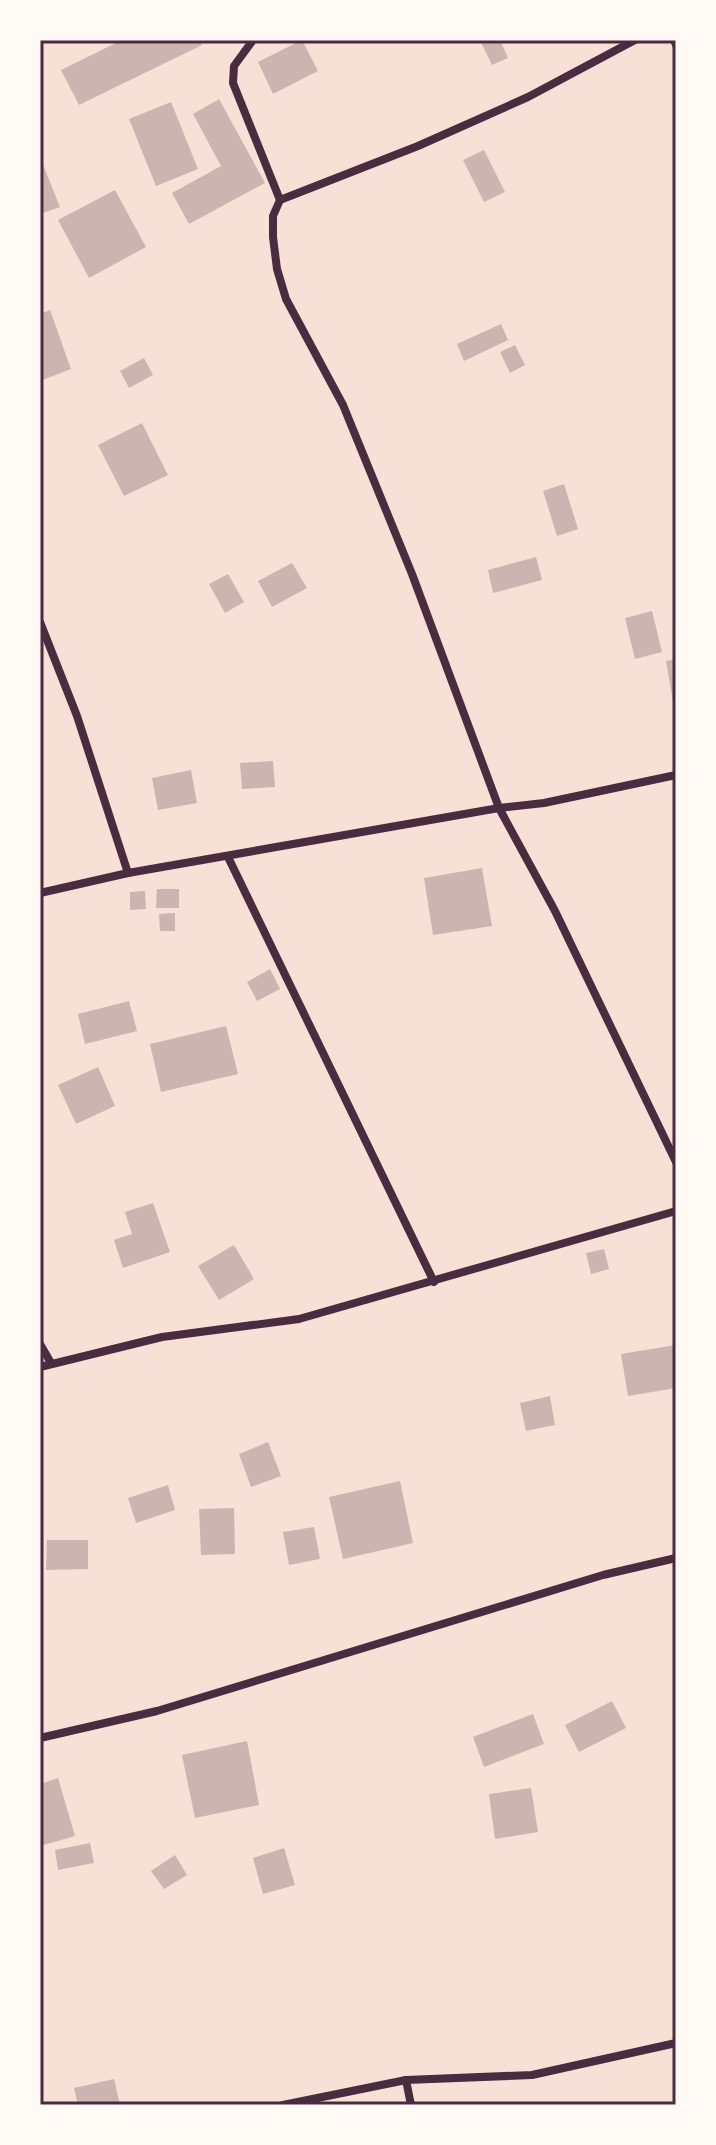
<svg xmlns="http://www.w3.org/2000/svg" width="716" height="2145" viewBox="0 0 716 2145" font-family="Overpass,sans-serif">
<rect width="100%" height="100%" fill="#f7e1d7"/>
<!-- building -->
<g fill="#ccb4b1">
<path d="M122,40h78l2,5 -123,60 -18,-35z"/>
<path d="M302,40l16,31 -45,23 -15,-32z"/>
<path d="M480,40h20l8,18 -16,7z"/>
<path d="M219,99l46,84 -76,41 -17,-31 49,-27 -28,-52z"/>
<path d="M171,102l27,67 -42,17 -27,-67z"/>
<path d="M484,150l21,42 -21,10 -21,-42z"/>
<path d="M40,157l20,50 -20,7z"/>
<path d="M115,190l31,57 -57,31 -31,-58z"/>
<path d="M50,310l21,59 -31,12v-67z"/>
<path d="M501,324l7,16 -44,21 -7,-17z"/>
<path d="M515,345l10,20 -15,8 -10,-21z"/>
<path d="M144,358l9,17 -24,13 -9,-17z"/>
<path d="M142,423l26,52 -44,21 -26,-51z"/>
<path d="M564,484l14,45 -21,7 -14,-45z"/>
<path d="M536,557l6,23 -49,13 -5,-23z"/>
<path d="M292,563l15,25 -35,19 -14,-26z"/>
<path d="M228,574l16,28 -19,11 -16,-29z"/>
<path d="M652,611l10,41 -27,7 -10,-41z"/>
<path d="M676,659v43h-3l-7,-41z"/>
<path d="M273,761l2,26 -33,2 -2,-26z"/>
<path d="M191,770l6,33 -39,7 -6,-32z"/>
<path d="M482,868l10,58 -59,9 -9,-57z"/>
<path d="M157,889h22v19h-23z"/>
<path d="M145,891l1,18 -16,1v-18z"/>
<path d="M175,913v18h-15l-1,-17z"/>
<path d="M270,969l10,20 -23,12 -10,-19z"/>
<path d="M129,1001l8,30 -52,13 -7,-30z"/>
<path d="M226,1026l12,48 -77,18 -11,-48z"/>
<path d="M98,1067l17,39 -39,18 -18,-39z"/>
<path d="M153,1203l17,49 -47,16 -9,-28 18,-6 -7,-22z"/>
<path d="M234,1245l20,34 -35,21 -21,-34z"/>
<path d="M604,1249l5,20 -18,5 -5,-21z"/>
<path d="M676,1345v43l-48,8 -7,-42z"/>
<path d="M550,1396l5,29 -29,6 -6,-28z"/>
<path d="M268,1442l13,34 -30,11 -12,-33z"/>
<path d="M400,1481l13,62 -70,16 -14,-62z"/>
<path d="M168,1485l7,25 -39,13 -8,-25z"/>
<path d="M234,1508l1,46 -34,1 -2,-46z"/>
<path d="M314,1527l6,32 -31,6 -6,-33z"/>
<path d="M47,1540h41v29l-42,1z"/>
<path d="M612,1701l14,27 -47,24 -14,-27z"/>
<path d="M533,1714l11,30 -60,23 -11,-30z"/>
<path d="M247,1741l12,64 -64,13 -13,-63z"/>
<path d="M58,1778l17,58 -35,10v-62z"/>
<path d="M531,1788l7,44 -43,7 -6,-45z"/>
<path d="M90,1843l4,20 -36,7 -3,-20z"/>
<path d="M284,1848l11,37 -32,9 -10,-36z"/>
<path d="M175,1855l12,20 -23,14 -13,-18z"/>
<path d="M114,2079l6,26h-42l-4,-17z"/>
</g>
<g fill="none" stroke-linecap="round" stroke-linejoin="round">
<!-- minor -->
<g stroke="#4a2c40" stroke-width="8">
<path d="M253,40l-19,26 -1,17 47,117"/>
<path d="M635,40l-107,57 -110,49 -138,54 -7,16v21l4,32 9,30 57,106 69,169 87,234 56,103 121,251"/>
<path d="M674,40l2,5"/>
<path d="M40,622l37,94 51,157"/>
<path d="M228,857l206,425"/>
<path d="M40,893l88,-20 371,-65 45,-5 132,-28"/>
<path d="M40,1344l11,19"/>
<path d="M40,1367l122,-30 137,-18 377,-108"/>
<path d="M40,1738l117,-27 446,-136 73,-17"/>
<path d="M406,2080l5,25"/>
<path d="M283,2105l123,-25 126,-5 144,-32"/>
</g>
</g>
<!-- border -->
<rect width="716" height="2145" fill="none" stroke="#fffaf5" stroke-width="84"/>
<rect x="42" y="42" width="632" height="2061" fill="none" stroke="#4a2c40" stroke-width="3"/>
</svg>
